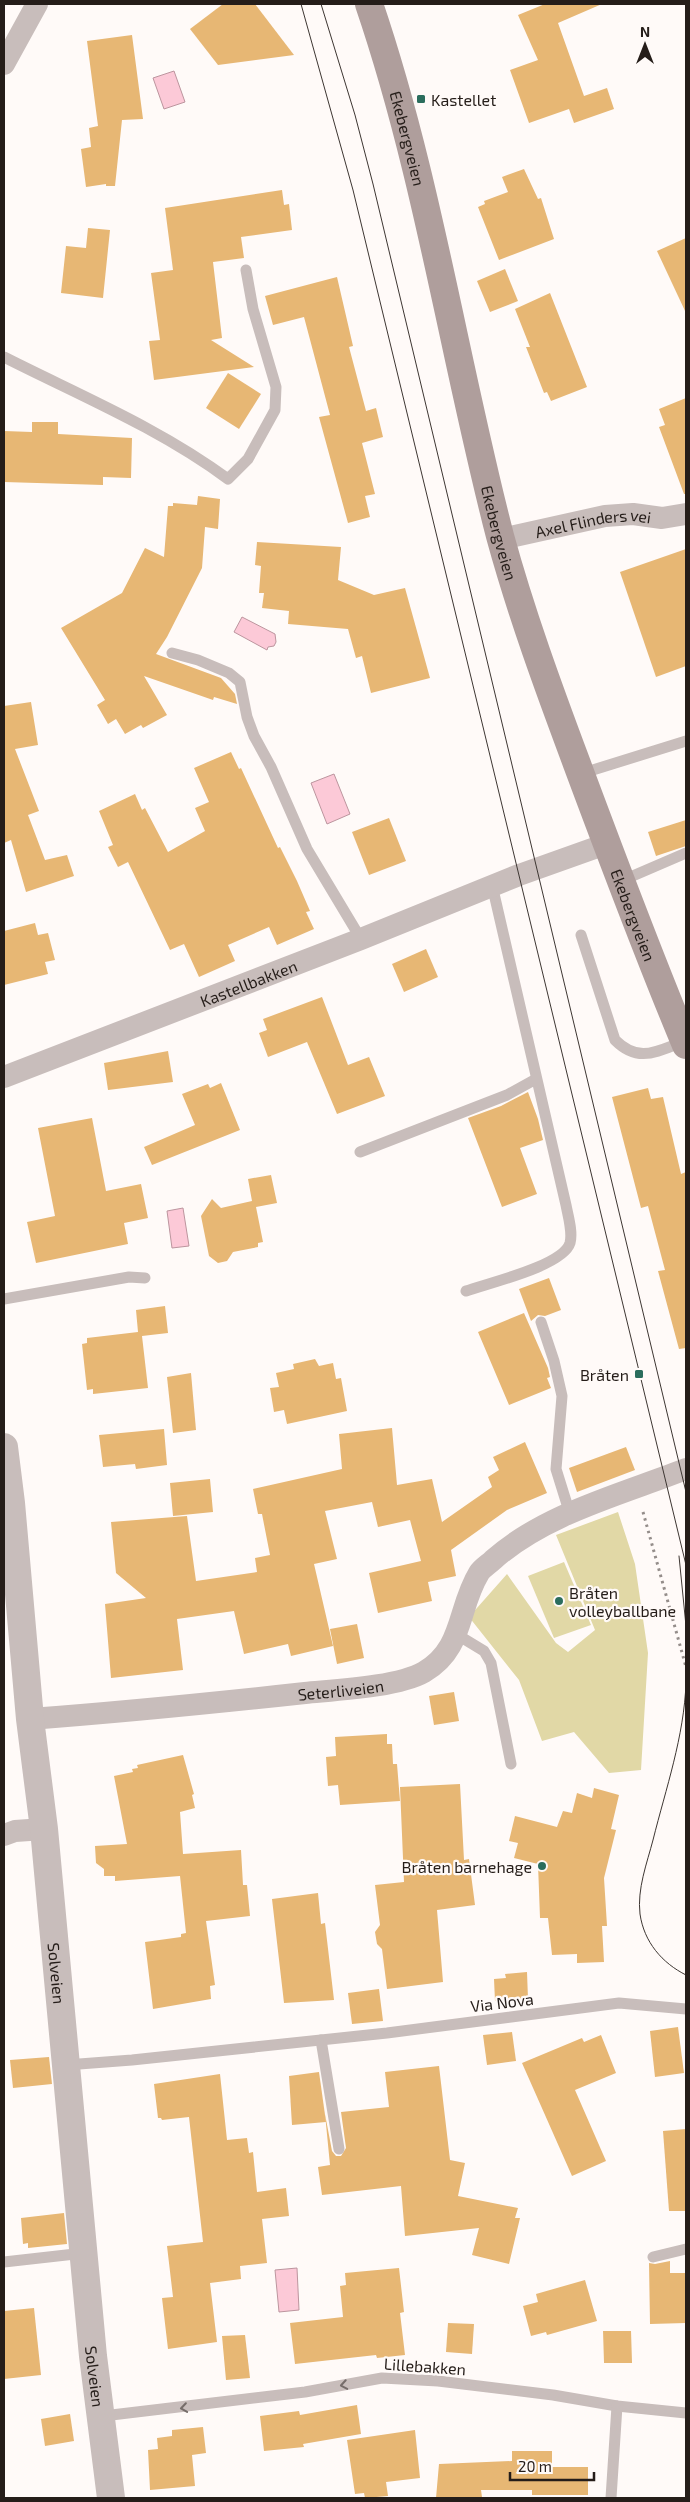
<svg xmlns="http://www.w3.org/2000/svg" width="690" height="2502" viewBox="0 0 690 2502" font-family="'Exo 2',sans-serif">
<rect width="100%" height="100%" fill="#fffaf8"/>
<!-- green -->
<g fill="#e1d8a6">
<path d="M618,1512l17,52 13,89 -7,117 -32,3 -35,-41 -32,9 -23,-61 -50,-63 38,-43 49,69 12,9 27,-22 -39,-95z"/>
<path d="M564,1562l27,63 -37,13 -26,-62z"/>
</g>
<!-- water -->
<g fill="#fcc9d7" stroke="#bc959e">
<path d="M174,71l11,31 -21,7 -11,-31z"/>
<path d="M242,617l33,17 1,8 -2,4 -6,1 -1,3 -33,-18z"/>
<path d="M334,774l16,40 -23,10 -16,-41z"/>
<path d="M183,1208l6,38 -17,2 -5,-37z"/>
<path d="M297,2268l2,42 -20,2 -4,-42z"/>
</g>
<!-- building -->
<g fill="#e7b774">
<path d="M223,4h32l39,51 -76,10 -28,-36z"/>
<path d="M545,4h57l-44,19 26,73 23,-8 7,21 -40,14 -5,-14 -40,14 -19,-53 28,-10 -20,-45z"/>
<path d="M132,35l11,84 -21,1 -7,66h-9v-2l-20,3 -5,-38 10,-2 -2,-19 9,-2 -11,-85z"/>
<path d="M524,169l14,30 3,-1 13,41 -55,21 -21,-53 7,-3 -1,-3 24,-9 -6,-15z"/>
<path d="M282,190l2,15 5,-1 3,26 -51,7 3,21 -31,4 9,76 -11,2 43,27 -100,13 -5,-39 11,-1 -9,-67 22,-3 -8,-62z"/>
<path d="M88,228l22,2 -7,68 -42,-5 5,-47 20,2z"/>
<path d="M686,238v75l-29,-62z"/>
<path d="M505,269l13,32 -28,11 -13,-31z"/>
<path d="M337,277l16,69 -4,1 17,64 10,-3 7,29 -21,6 13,51 -10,2 5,21 -22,6 -29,-106 11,-2 -26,-98 -31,8 -8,-29z"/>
<path d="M550,293l37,94 -36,14 -4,-9 -3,1 -18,-46h4l-15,-38z"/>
<path d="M228,373l33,21 -22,35 -33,-21z"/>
<path d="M686,398v96h-2l-25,-67 6,-2 -6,-16z"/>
<path d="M32,422h26v12l74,4 -1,40 -28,-1v8l-99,-3v-51l28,1z"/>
<path d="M198,496l22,3 -2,30 -13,-2 -3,41 -35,69 -11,17 65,24 14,16 2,10 -23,-7 -1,3 -69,-24 23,39 -24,13 -2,-3 -16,9 -9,-15 -8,5 -11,-19 8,-5 -44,-72 61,-35 23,-45 19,9 4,-51h5v-3l24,2z"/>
<path d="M257,542l84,5 -3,33 36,15 31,-7 25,90 -59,15 -9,-37 -6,2 -8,-29 -60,-5 1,-13 -27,-3 2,-15h-5l2,-27 -6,-1z"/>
<path d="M686,549v117l-30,11 -36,-105z"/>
<path d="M31,702l7,43 -23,4 24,62 -11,4 17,45 22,-5 7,21 -48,16 -15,-52 -7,3v-137z"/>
<path d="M231,752l8,17 2,-1 37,80 2,-1 17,34 13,30 -4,1 8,17 -37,16 -8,-18 -41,18 7,16 -36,16 -15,-33 -14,6 -42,-88 -10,5 -10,-20 5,-2 -14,-34 36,-17 7,16 3,-2 23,44 37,-21 -10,-23 14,-6 -15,-34z"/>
<path d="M389,818l17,43 -37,14 -17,-43z"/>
<path d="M686,820v26l-30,10 -8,-24z"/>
<path d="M35,923l3,12 10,-2 7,27 -10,2 3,12 -44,11v-54z"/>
<path d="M426,949l12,28 -34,15 -12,-28z"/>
<path d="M322,997l26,68 21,-8 16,39 -48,18 -30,-72 -39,15 -9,-24 8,-3 -4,-11z"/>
<path d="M168,1051l5,31 -65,8 -4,-27z"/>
<path d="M221,1083l19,47 -88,35 -8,-18 51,-22 -13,-31 26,-10 2,4z"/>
<path d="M648,1088l3,11 12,-2 18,77 5,-2v176l-7,1 -21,-78 7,-1 -17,-64 -7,2 -29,-111z"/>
<path d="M528,1092l10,27 5,21 -23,8 17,46 -35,13 -34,-89 33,-12z"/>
<path d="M92,1118l14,73 35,-7 7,34 -24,5 4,21 -92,19 -9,-41 28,-6 -17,-88z"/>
<path d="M271,1175l6,28 -21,4 7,35 -5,1v4l-25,5 -6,9 -9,2 -9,-7 -8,-40 11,-17 9,9 31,-7 -4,-22z"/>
<path d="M549,1278l12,32 -16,6 -7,-1 -7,6 -12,-32z"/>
<path d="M165,1306l3,27 -26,3 6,52 -55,6v-5l-6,1 -5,-46 5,-1v-5l51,-6 -2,-22z"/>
<path d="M524,1313l24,55 2,9 -3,1 4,10 -42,17 -31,-73z"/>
<path d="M315,1359l4,7 14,-3 3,16 5,-1 6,33 -60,13 -3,-14 -10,2 -4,-24 9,-1 -3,-14 18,-4 -1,-5z"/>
<path d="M191,1373l5,57 -23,3 -6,-56z"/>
<path d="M392,1428l5,57 35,-6 10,43 50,-35 -4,-10 11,-7 -6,-13 32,-15 22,51 -40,17 -56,40 5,26 -28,6 4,19 -54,12 -9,-40 52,-12 -11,-41 -32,7 -6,-25 -47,9 12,48 -23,5 19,82 -42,10 -3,-12 -44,10 -10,-43 -57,8 6,51 -72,8 -6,-74 41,-6 -30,-25 -5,-51 76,-6 9,65 61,-9 -2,-14 15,-3 -8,-41h-4l-5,-25 89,-20 -3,-35z"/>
<path d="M164,1429l3,36 -31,4 -1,-5 -32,3 -4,-32z"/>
<path d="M626,1447l9,23 -58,22 -8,-24z"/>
<path d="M210,1479l3,33 -40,4 -3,-33z"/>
<path d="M357,1624l7,34 -27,6 -7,-35z"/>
<path d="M454,1692l5,29 -25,4 -5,-29z"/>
<path d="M387,1734v10h5l1,20h4l3,37 -60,4 -2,-20 -10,1 -2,-29 10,-1 -1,-19z"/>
<path d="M183,1755l11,39 -2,1 3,13 -15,4 3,42 58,-4 2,35h4l3,31 -44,5 9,64 -5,1 1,13 -58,10 -8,-67 36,-5v-3l5,-1 -6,-57 -65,5v-5h-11v-7l-8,-6 -1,-17 32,-2 -13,-68 19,-4 -1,-3 6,-1 -1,-3z"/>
<path d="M460,1784l4,76 5,-1 6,46 -38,5 6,72 -56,7 -5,-40 -5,-5 -2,-12 5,-7 -5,-40 29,-3 -4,-95z"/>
<path d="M594,1788l25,7 -8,34 5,1 -12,48 3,48h-5l2,36 -27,1v-9l-25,1 -4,-37h-8l-2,-54 -24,-6 4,-15 -9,-2 6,-25 42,11 6,-16 9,2 5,-20 15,5z"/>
<path d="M318,1893l3,31 4,-1 9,77 -50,3 -12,-104z"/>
<path d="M527,1972l1,27 -33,2 -1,-22 12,-1 -1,-4z"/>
<path d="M379,1989l4,32 -31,3 -4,-31z"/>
<path d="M678,2027l6,46 -29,4 -5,-46z"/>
<path d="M512,2032l4,29 -29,4 -4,-30z"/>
<path d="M601,2035l15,38 -41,17 31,71 -34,15 -50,-113 60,-25 2,4z"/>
<path d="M49,2057l3,27 -39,4 -3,-28z"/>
<path d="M439,2066l11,94 15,3 -7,33 60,12 -3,10h5l-11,46 -37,-9 7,-27 -74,8 -4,-50 -79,9 -4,-28 12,-2 -5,-51 7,37 4,5h5l5,-8 -5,-36 48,-5 -4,-35z"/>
<path d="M319,2072l7,50 -34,3 -3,-49z"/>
<path d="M220,2074l7,66 20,-2 2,15 4,-1 4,40 29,-4 3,28 -27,3 5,44 -27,3 1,13 -31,4 7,59 -49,7 -6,-51 11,-1 -6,-51 36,-4 -14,-125 -27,3 -1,-2h-3l-4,-34z"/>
<path d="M686,2129v82h-17l-6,-80z"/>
<path d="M64,2213l3,31 -39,4v-5l-5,1 -2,-26z"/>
<path d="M670,2261v12h16v50l-36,1 -1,-61 6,1z"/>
<path d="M399,2268l5,44 -4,1 5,42 -28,3 -1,-3 -81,9 -5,-41 53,-6 -3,-31 6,-1 -1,-12z"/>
<path d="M585,2280l12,41 -50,14 -1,-3 -15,4 -8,-30 15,-4 -2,-8z"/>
<path d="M34,2308l7,67 -37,4v-68z"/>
<path d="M448,2323l26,1 -2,30 -26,-2z"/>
<path d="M603,2331h28l1,32h-28z"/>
<path d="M245,2335l5,43 -24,2 -4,-44z"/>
<path d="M357,2405l4,29 -58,10 1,3 -40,4 -4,-35 39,-5 1,4z"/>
<path d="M70,2414l4,27 -29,5 -4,-27z"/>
<path d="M203,2427l3,26 -14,2 3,31 -45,4 -2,-40 10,-1 -1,-11 15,-2v-6z"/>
<path d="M415,2430l5,48 -34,4 2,14 -23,2 -1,-5 -9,1 -8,-54z"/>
<path d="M512,2451h40v16h36v28h-56v-5h-51l1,7 -46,1 3,-34 73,-3z"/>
</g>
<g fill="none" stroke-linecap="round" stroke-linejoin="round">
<!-- path -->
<path stroke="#948d8a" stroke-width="3" stroke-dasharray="2.5 4" stroke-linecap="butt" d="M643,1512l43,155"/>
<!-- service -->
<g stroke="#c8bdbb" stroke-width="11">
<path d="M4,357c75,38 155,71 224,122l20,-20 27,-49 1,-23 -23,-78 -7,-39"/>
<path d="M172,653l26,7 31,13 11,9 7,35 7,19 17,31 36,82 54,90"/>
<path d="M580,774l106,-33"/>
<path d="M621,881l65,-28"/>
<path d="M581,935l34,105c24,24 42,11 70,1"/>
<path d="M360,1152l147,-57 29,-16"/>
<path d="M466,1291c22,-8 97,-25 104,-48 3,-11 -2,-27 -4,-38l-74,-320"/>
<path d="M4,1299l125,-22 16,1"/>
<path d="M541,1322l13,39 8,35 -6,73 14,45"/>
<path d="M456,1634l28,17 7,12 20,101"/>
<path d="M321,2040l18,109"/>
<path d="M66,2065l66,-5 255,-27 232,-30 67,6"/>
<path d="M653,2257l33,-8"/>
<path d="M4,2262l80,-9"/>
<path d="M103,2416l202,-24 77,-14 56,3 115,14 64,11 69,7"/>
<path d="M611,2498l6,-92"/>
</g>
<!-- minor -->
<g stroke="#c8bdbb" stroke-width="22">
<path d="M4,64l33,-60"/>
<path id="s1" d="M501,539l104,-23 28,-2 29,4 24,-4"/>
<path id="s2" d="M4,1077l357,-138 158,-64 87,-31"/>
<path id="s3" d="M30,1719c92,-7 183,-16 275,-26 30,-3 93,-6 119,-21 40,-23 33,-63 55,-99 3,-5 10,-9 14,-13 51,-46 129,-66 193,-91"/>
<path d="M4,1835l11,-4 29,-2"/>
</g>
<!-- tertiary -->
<path stroke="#c8bdbb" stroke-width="28" id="s4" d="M4,1447l7,56 19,216 14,110 49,527 18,142"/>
<!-- secondary -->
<path stroke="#af9e9c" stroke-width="28" id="s5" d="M369,4c59,173 85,355 131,532 21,77 49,153 77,228 35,94 70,188 109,281"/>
<!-- tram -->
<g stroke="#3d3632" stroke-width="1">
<path d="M301,4l52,186 333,1375"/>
<path d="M321,4l34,111 18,69 313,1308"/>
<path d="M679,1556l7,70"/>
<path d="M686,1683c-2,54 -20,105 -33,157 -6,23 -16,49 -13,74 4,28 22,49 46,61"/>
</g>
</g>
<!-- one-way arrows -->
<defs><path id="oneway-chevron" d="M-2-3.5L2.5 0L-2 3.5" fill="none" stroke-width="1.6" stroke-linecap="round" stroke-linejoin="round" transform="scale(1.25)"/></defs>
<g stroke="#766d6a">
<use href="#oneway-chevron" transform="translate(344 2385) rotate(170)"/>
<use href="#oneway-chevron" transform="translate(184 2408) rotate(172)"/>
</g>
<!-- markers -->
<g fill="#2b6d5d" stroke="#fffaf8" stroke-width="2">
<rect x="416" y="94" width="10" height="10" rx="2.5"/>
<rect x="634" y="1369" width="10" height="10" rx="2.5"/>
<circle cx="559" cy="1601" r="5"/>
<circle cx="542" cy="1866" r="5"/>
</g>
<g text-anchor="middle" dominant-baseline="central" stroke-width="4.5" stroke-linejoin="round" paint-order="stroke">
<!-- poi labels -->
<g font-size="16" fill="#251d19" stroke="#fffaf8" text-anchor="start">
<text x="431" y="99">Kastellet</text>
<text x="629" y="1374" text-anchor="end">Bråten</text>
<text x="569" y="1592">Bråten<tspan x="569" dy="18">volleyballbane</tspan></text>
<text x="532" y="1866" text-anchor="end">Bråten barnehage</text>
</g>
<!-- street labels -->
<g font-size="16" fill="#251d19" stroke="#fffaf8">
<text stroke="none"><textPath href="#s5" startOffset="140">Ekebergveien</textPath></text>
<text stroke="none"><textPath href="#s1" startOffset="94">Axel Flinders vei</textPath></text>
<text stroke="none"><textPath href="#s5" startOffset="545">Ekebergveien</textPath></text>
<text stroke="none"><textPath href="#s5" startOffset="950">Ekebergveien</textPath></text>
<text stroke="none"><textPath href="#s2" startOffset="262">Kastellbakken</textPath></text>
<text stroke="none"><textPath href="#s3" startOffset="312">Seterliveien</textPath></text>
<text stroke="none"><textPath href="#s4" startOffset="529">Solveien</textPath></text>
<text transform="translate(502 2002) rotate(-7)">Via Nova</text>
<text transform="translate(425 2366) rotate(4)">Lillebakken</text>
<text stroke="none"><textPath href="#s4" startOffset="934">Solveien</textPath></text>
</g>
</g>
<!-- border -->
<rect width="690" height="2502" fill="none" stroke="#251d19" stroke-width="10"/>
<!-- north arrow -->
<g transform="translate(645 45)" stroke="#fffaf8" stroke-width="4" paint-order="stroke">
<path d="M0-4L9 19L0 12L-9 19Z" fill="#251d19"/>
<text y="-8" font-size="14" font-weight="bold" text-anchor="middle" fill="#251d19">N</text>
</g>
<!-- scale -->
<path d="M510 2472v8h84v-8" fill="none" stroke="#251d19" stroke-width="2.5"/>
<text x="518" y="2472" font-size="15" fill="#251d19" stroke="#fffaf8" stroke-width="4" paint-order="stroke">20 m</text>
</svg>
